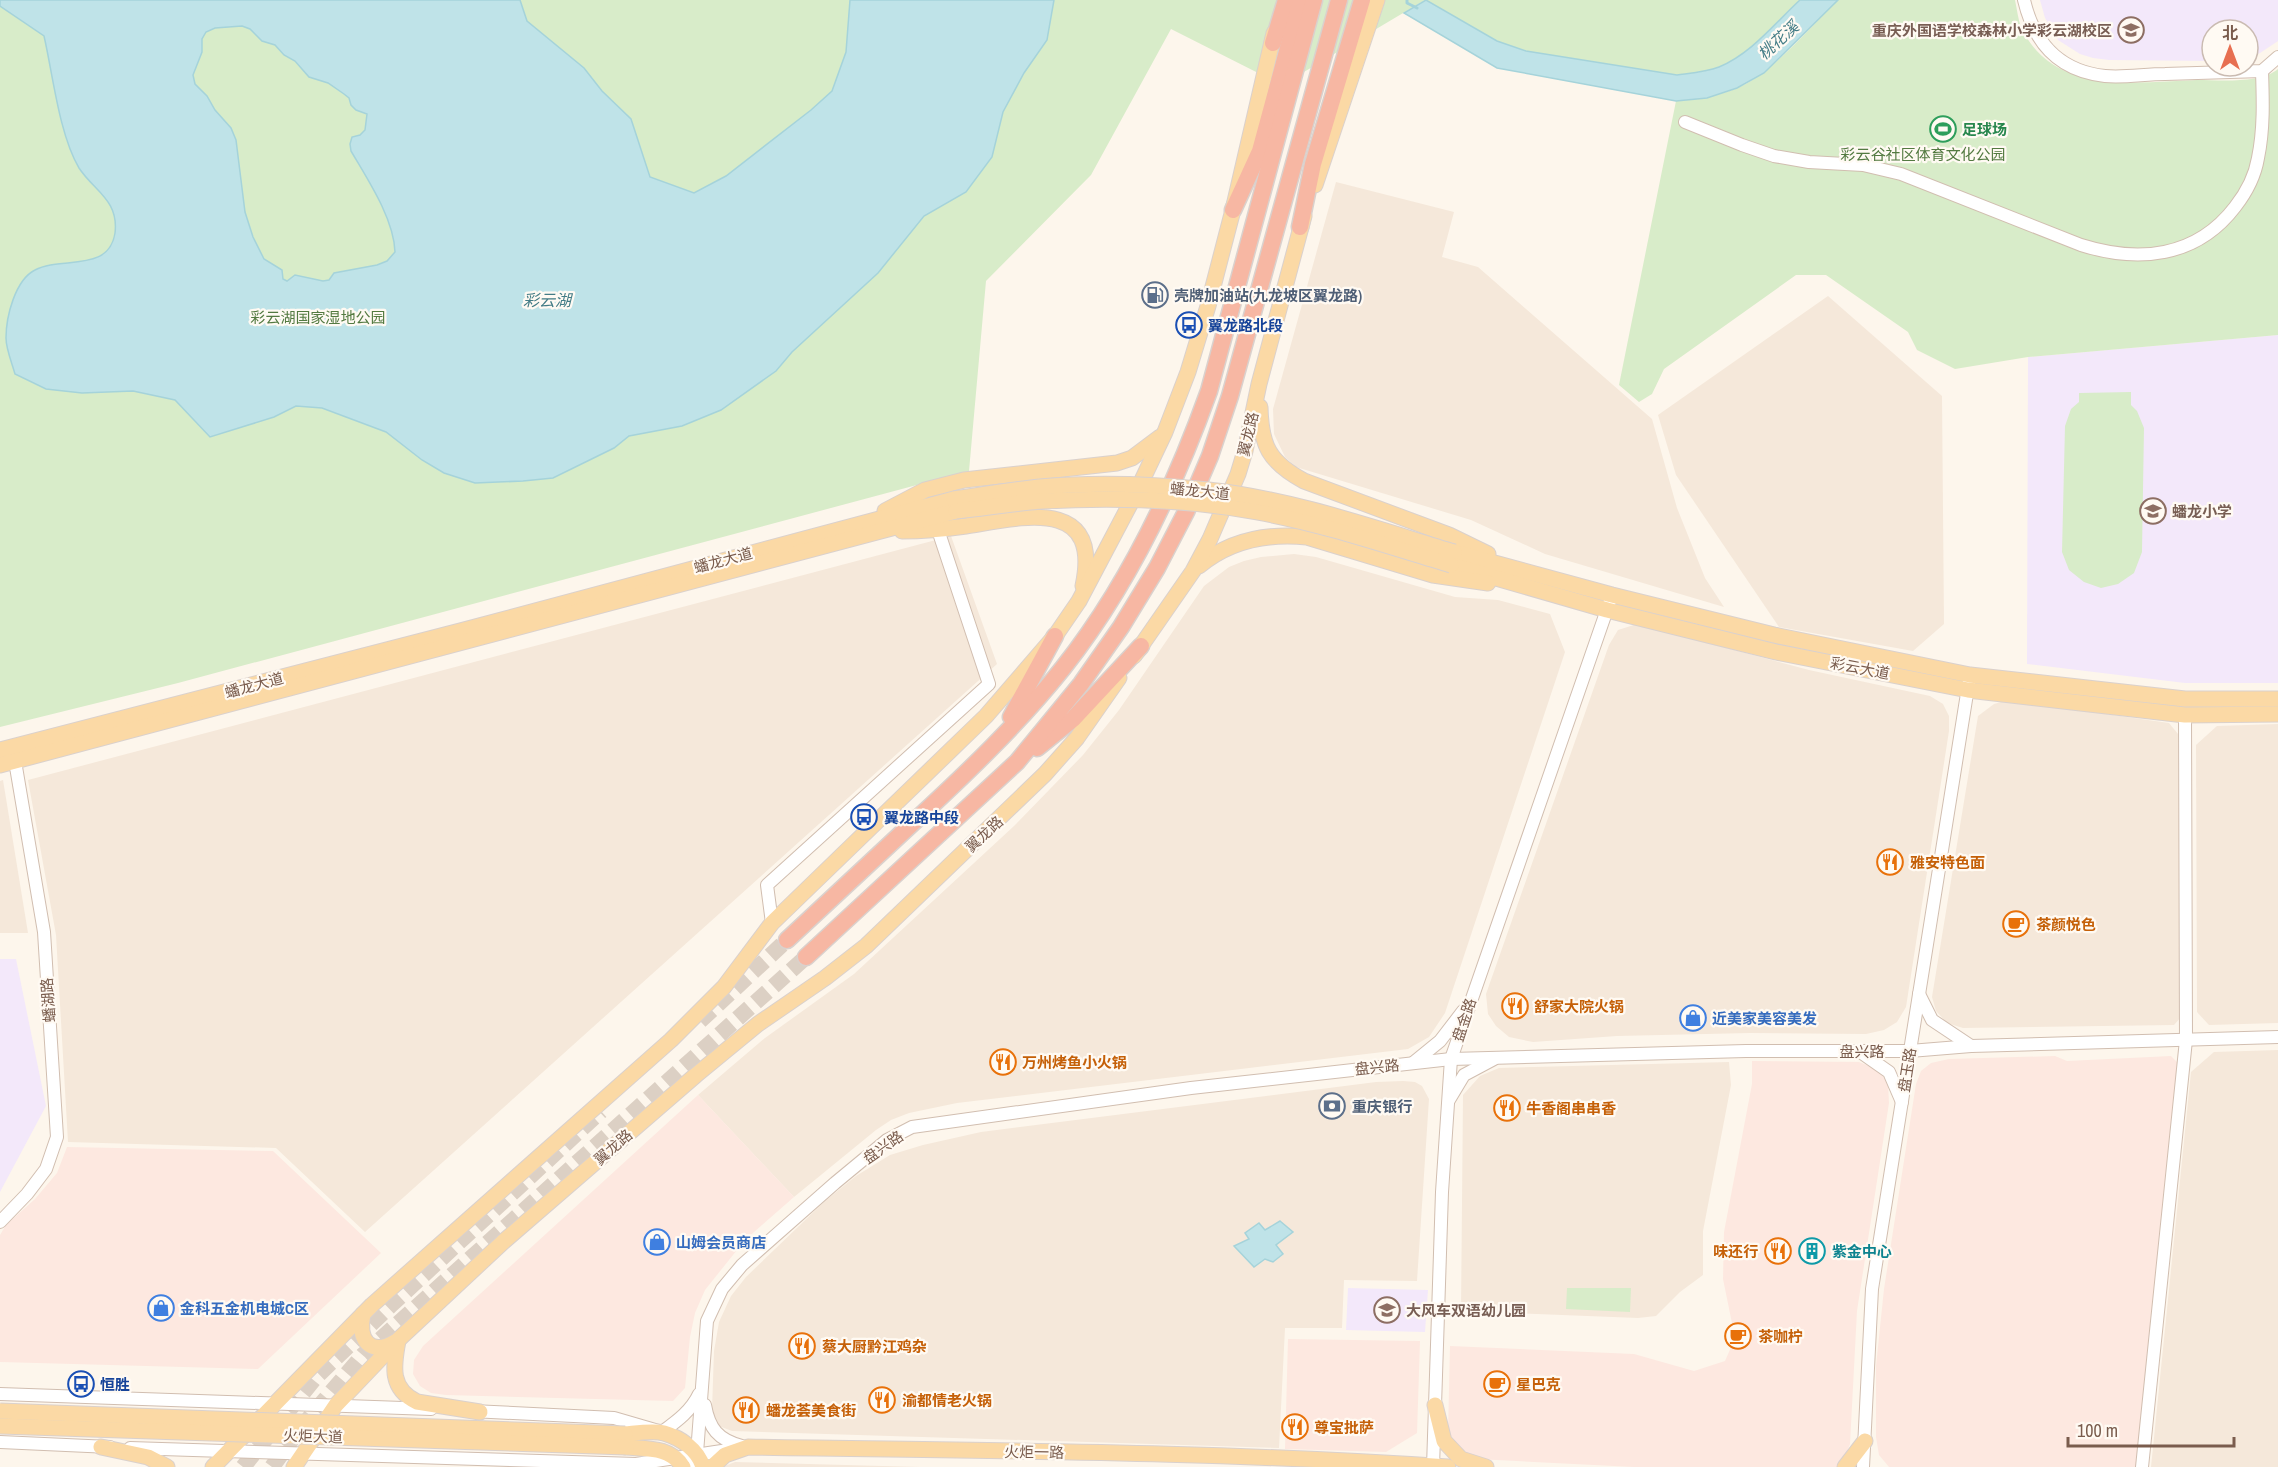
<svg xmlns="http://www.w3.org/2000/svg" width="2278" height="1467" viewBox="0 0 2278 1467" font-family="'Archivo Narrow','Noto Sans SC',sans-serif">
<rect width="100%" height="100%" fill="#fdf6ec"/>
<!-- residential -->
<g fill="#f5e8da">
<path d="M1336,182l118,30 -12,45 36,10 174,152 25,89 28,70 19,29 -179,-53 -74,-34 -175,-53 -11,-10 -11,-23 -1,-25z"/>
<path d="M1828,296l114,100 2,228 -31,27 -134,-24 -103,-152 -18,-60z"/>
<path d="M951,536l46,128 -632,568 -89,-84 -208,-6 -12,-207 -28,-155z"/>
<path d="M1294,554l22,3 139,40 43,3 52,14 15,38 -120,361 -16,24 -21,12 -451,54 -48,10 -18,7 -15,10 -82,67 -96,-102 67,-57 89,-64 160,-148 69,-71 36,-45 85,-124 25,-19 15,-6 17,-4z"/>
<path d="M1637,624l172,46 121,26 13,8 6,12v15l-43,276 -9,15 -13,8 -18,4 -116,-1 -133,3 -84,6 -24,-5 -13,-11 -8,-12 -2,-20 123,-349 9,-15z"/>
<path d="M2008,700l161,23 9,11 3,283 -7,8 -211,3 -16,-5 -11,-12 -4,-14 46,-281 16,-12z"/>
<path d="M2278,724v299l-69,2 -12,-13 -1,-267 21,-19z"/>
<path d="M3,780l25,153h-28v-152z"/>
<path d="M2278,1050v417h-127l40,-395 23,-20z"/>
<path d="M1729,1062l2,23 -28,146v44l-23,17 -24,24 -18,2 -177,-7 2,-216 17,-19 19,-8z"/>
<path d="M1403,1081l12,1 7,4 7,13 -12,182 -73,-1 -2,48h-57l-6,120 -547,-17 -13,-5 -4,-8 -3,-8 2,-59 5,-29 12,-26 15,-19 79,-76 31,-25 34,-21 33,-10 58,-13 395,-50z"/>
<path d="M735,1462l185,5h-198z"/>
</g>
<!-- commercial -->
<g fill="#fde8e0">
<path d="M2055,1056l12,5 104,-5 7,7 -42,404h-247l-10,-12 -3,-18v-71l8,-77 32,-205 5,-13 10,-8 18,-4z"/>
<path d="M1752,1061l107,1 18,7 11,14 1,20 -32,208 -7,133 -8,20 -4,3h-204l-157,-8 -16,-9 -13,-17 2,-87 184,8 60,17 31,-10 10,-23 -12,-59 1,-47 28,-148z"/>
<path d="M698,1095l96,102 -49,43 -40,50 -10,23 -5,24 -5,51 -12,13 -227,-6 -15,-2 -11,-7 -7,-12 1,-14 9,-14z"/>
<path d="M67,1147l206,4 108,102 -123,116 -258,-7v-127l6,-10 29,-26 22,-26z"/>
<path d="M1288,1339l132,2 -3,92 -31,19 -101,-3z"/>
</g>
<!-- education -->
<g fill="#f3e8fa">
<path d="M2040,0h238v41l-18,12 -12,4v-27h-36v31l-103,-1 -16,-2 -13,-4 -22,-14 -13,-22z"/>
<path d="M2278,335v348h-93l-158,-19 1,-307z"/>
<path d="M0,959h16l30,147 -46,86z"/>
<path d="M1348,1288l80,2 -3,42 -79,-2z"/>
</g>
<!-- green -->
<g fill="#d8ecc9">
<path d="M0,0h1425l-143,85 -111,-56 -80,146 -105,106 -17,190 -791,212 -178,44z"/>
<path d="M1426,0h374c-25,23 -49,54 -81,67 -13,5 -27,6 -42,8l-151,-24 -29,-10z"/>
<path d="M1838,0h177c2,9 3,19 6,27 32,69 115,55 176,53 23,0 63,4 81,-11v266l-250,22 -73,12 -38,-19 -9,-18 -82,-57h-30l-132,94 -12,25 -13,8 -20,-17 57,-284c21,-2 40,-5 59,-12 36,-14 75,-62 103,-89z"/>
<path d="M2131,392v13l6,6 7,17 -2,124 -8,21 -16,11 -17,4 -17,-6 -15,-12 -7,-18 3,-126 6,-17 8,-7v-9z"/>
<path d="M1567,1288h64l-1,24 -64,-3z"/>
</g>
<!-- water -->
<g fill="#bfe3e8" stroke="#a5d3da" stroke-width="1.5" fill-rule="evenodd">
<path d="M0,0h520l7,21 57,47 18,23 29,28 19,58 44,16 32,-17 85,-66 21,-19 14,-39 4,-52h204l-7,40 -23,33 -21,39 -11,45 -26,35 -42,24 -46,57 -86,79 -16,19 -55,39 -39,16 -53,10 -15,12 -61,30 -30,3 -48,2 -31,-10 -22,-13 -36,-28 -64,-24 -26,-2 -22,11 -64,20 -35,-37 -42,-9 -51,2 -36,-4 -31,-15c-3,-11 -9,-25 -9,-36 0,-21 9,-58 29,-68 26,-14 74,3 80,-37 4,-33 -21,-42 -36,-65 -20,-34 -26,-93 -35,-132l-44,-30zM242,26l8,3 12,12 13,4 9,10 11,6 14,16 19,6 16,11 5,4 2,7 5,5 11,4 -2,16 -5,5 -8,2 -2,7 1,7c17,29 43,68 44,101l-8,9 -10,4 -43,8 -5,7 -6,1 -28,-6 -8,6 -4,-2 -1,-9 -18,-11 -11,-22 -8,-25 -9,-72 -5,-12 -16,-18 -8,-14 -12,-12 -2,-9 9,-23v-13l4,-7 9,-4z"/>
<path d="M1426,0l71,41 29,10 151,24c15,-2 29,-3 42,-8 32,-13 56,-44 81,-67h38l-74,73 -27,15 -30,10 -31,3 -179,-33 -93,-55z"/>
<path d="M1280,1221l13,11 -17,13 7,9 -10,8 -8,-3 -11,8 -20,-21 15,-7 -4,-6 14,-10 6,7z"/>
</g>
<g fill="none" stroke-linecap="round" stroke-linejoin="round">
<!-- stream -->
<path stroke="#a5d3da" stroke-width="3" d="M1407,0v3l10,5"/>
<!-- highway-tunnel -->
<g stroke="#dcd0c4" stroke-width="16" stroke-dasharray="16 8" stroke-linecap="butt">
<path d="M700,1021l87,-81"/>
<path d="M243,1467l72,-89 76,-73 210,-194"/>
<path d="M272,1467l26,-36 65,-76 443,-398"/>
</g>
<!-- minor casing -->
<g stroke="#d1beb0" stroke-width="14">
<g id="minor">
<path d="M2024,0c10,43 35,71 81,76 19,2 40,-2 60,-2 32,-1 65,-2 97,-3l16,-14"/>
<path d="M1685,122l57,23 32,11 35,6 54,3 38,9 180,71c57,18 115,13 154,-38 11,-14 20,-31 23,-49 6,-29 5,-58 4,-87"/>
<path d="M772,923l-5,-38 222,-201 -51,-154"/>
<path d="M1919,994l13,26 39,26"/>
<path d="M1859,1051l30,21 13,30"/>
<path d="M1413,1063l27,-22 23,-30"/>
<path d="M1449,1100l15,-25 30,-16"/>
<path d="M0,1222l27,-28 19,-25 11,-32 -13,-205 -29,-171"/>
<path d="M0,1394l431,15"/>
<path d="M705,1405c4,23 13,35 37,41"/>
<path d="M472,1411l142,7 48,14c15,-11 29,-21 37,-38"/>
<path d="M0,1442l110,5"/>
<path d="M130,1448l506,16 99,-15"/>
<path d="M694,1467l3,-14 10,-132 15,-32 20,-24 93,-82 52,-43 25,-13 279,-39 260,-29 295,-8h164l61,-5 307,-9"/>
<path d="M1433,1467l9,-275 9,-133 159,-458"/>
<path d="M1863,1467l9,-178 97,-608"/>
<path d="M2142,1467l44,-427 -1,-325"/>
</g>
</g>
<!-- major casing -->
<g stroke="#dad1cd" stroke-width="17">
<g id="major">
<path d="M1315,185l62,-185"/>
<path d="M1260,407c1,39 9,55 44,74l145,54 39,19"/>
<path d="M885,511l40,-21 39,-10 153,-17 15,-5 28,-21"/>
<path d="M902,531c22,0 43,-2 64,-5 56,-9 136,-30 117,60"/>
<path d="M1454,552l158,43 162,40 196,40 215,24h93"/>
<path d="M1451,565l156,45 169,42 192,38 217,25 93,-1"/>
<path d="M1199,566c31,-26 68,-33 108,-29l126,38 55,8"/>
<path d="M1134,656l59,-85 17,-32 28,-65 7,-23 14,-67 45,-168"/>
<path d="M0,750l464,-120 490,-131"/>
<path d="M0,765l956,-254"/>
<path d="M363,1314c-6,25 7,43 32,28"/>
<path d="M398,1341c-5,26 -8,48 19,61l63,10"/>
<path d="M1435,1405l9,36 17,18 25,8"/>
<path d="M625,1434c11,-1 28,-4 39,-1 17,5 34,17 39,34"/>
<path d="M101,1447l47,10 19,10"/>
<path d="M626,1447c21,2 45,0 57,20"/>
<path d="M213,1467l159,-162 299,-265 53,-53 48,-64 214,-207 69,-80 24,-35 58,-110 28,-59 23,-60 20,-66 25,-96 41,-177"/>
<path d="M294,1467l42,-62 62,-65 105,-98 193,-167 62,-51 67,-46 41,-32 179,-172 32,-36 42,-60"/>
<path d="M712,1467l13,-12 23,-8c233,4 467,4 700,20"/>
<path d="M1845,1467l20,-26"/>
</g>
</g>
<!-- highway casing -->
<g stroke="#dad1cd" stroke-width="19">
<g id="highway">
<path d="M1273,43l13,-43"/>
<path d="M1233,210l27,-59 41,-151"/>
<path d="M1300,227l13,-63 49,-164"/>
<path d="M1011,717l44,-81"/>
<path d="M1037,748l36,-29 68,-73"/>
<path d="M787,940c44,-41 87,-81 130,-121 52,-48 102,-96 146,-151 65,-82 111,-179 146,-277l105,-391"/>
<path d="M806,957l211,-195 64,-78 40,-57 36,-59 29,-56 24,-56 20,-60 109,-396"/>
</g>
</g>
<!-- minor -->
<use href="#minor" stroke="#fff" stroke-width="12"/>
<!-- major -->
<use href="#major" stroke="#fbd9a5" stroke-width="15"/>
<!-- highway -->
<use href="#highway" stroke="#f7b7a3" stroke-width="16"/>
<!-- major-bridge casing -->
<g stroke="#dad1cd" stroke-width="17" stroke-linecap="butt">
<g id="major-bridge">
<path d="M954,499c28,-4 57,-9 86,-12 55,-5 112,-3 168,3 84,9 166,38 246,62"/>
<path d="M956,511c29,-3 58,-8 87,-10 71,-4 144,-2 214,11 66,12 130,34 194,53"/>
<path d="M0,1411l625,23"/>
<path d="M0,1426l626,21"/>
</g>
</g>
<!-- major-bridge -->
<use href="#major-bridge" stroke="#fbd9a5" stroke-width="15"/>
</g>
<!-- icons -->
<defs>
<g id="school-ring" transform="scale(1.35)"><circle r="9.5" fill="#fffaf3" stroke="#8d6e63" stroke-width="1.5"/><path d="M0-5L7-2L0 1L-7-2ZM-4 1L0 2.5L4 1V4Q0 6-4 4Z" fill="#8d6e63"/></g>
<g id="stadium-ring" transform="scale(1.35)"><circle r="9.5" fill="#fffaf3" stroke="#2e9e5b" stroke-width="1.5"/><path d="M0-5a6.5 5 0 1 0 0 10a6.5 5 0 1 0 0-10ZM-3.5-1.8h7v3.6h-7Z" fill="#2e9e5b"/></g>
<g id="fuel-ring" transform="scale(1.35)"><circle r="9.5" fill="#fffaf3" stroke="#5c6f8a" stroke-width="1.5"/><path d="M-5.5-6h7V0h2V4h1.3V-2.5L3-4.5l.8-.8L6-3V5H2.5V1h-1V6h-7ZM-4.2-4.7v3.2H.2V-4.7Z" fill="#5c6f8a"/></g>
<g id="bus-ring" transform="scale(1.35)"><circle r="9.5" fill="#fffaf3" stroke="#1a4fb4" stroke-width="1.5"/><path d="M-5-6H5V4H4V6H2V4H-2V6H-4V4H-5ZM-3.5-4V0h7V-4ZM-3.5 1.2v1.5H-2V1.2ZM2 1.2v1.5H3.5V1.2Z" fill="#1a4fb4"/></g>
<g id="restaurant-ring" transform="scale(1.35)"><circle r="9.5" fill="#fffaf3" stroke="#e8710a" stroke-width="1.5"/><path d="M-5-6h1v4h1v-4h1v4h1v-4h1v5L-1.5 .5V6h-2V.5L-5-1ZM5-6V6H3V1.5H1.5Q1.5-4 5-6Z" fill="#e8710a"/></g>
<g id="cafe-ring" transform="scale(1.35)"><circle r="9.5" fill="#fffaf3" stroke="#e8710a" stroke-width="1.5"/><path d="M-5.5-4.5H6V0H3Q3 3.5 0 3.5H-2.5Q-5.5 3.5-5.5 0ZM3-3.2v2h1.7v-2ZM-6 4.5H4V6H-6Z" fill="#e8710a"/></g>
<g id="shop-ring" transform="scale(1.35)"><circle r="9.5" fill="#fffaf3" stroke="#3f7fe0" stroke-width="1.5"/><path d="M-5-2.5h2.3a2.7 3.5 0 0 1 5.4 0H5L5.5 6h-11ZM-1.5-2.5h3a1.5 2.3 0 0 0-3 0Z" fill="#3f7fe0"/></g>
<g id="bank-ring" transform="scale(1.35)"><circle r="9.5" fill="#fffaf3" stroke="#5c6f8a" stroke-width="1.5"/><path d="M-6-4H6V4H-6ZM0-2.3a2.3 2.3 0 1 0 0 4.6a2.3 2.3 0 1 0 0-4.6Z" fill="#5c6f8a"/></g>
<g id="building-ring" transform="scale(1.35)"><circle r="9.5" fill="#fffaf3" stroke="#0f9aa8" stroke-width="1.5"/><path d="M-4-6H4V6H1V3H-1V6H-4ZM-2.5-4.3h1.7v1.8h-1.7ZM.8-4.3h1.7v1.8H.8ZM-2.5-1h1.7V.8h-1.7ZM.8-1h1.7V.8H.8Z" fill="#0f9aa8"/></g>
</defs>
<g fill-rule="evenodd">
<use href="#school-ring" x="2131" y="30"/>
<use href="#stadium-ring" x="1943" y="129"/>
<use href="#fuel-ring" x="1155" y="295"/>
<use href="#bus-ring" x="1189" y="325"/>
<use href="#school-ring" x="2153" y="511"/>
<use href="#bus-ring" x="864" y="817"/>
<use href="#restaurant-ring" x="1890" y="862"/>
<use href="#cafe-ring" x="2016" y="924"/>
<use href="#restaurant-ring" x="1515" y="1006"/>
<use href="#shop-ring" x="1693" y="1018"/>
<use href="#restaurant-ring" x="1003" y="1062"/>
<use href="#bank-ring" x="1332" y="1106"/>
<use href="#restaurant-ring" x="1507" y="1108"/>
<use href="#shop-ring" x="657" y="1242"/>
<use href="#restaurant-ring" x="1778" y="1251"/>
<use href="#building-ring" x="1812" y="1251"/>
<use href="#shop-ring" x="161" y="1308"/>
<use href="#school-ring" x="1387" y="1310"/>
<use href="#cafe-ring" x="1738" y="1336"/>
<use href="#restaurant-ring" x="802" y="1346"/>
<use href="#bus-ring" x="81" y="1384"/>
<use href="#cafe-ring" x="1497" y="1384"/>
<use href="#restaurant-ring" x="882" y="1400"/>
<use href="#restaurant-ring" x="746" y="1410"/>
<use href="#restaurant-ring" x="1295" y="1427"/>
</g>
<g text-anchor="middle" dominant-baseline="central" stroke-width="4.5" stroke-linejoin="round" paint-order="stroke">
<!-- education labels -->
<g font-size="15" font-weight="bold" fill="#785e54" stroke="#fffaf3" text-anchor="start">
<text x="2112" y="30" text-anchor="end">重庆外国语学校森林小学彩云湖校区</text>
<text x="2172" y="511">蟠龙小学</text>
<text x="1406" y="1310">大风车双语幼儿园</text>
</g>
<!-- leisure labels -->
<g font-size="15" font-weight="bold" fill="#27864d" stroke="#fffaf3" text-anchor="start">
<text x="1962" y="129">足球场</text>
</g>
<!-- park labels -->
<g font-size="15" fill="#537a41" stroke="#fffaf3">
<text x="1923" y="154">彩云谷社区体育文化公园</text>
<text x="318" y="317">彩云湖国家湿地公园</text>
</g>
<!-- service labels -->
<g font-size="15" font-weight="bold" fill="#4e5e75" stroke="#fffaf3" text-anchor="start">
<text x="1174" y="295">壳牌加油站(九龙坡区翼龙路)</text>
<text x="1352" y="1106">重庆银行</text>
</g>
<!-- transit labels -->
<g font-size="15" font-weight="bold" fill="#164399" stroke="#fffaf3" text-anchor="start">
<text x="1208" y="325">翼龙路北段</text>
<text x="884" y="817">翼龙路中段</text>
<text x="100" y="1384">恒胜</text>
</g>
<!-- street labels -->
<g font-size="15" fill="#7a5c4d" stroke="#fffaf3">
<text transform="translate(1248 434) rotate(-77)">翼龙路</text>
<text transform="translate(1200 491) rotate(6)">蟠龙大道</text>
<text transform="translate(723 560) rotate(-15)">蟠龙大道</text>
<text transform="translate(1860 668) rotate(11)">彩云大道</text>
<text transform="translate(254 685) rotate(-15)">蟠龙大道</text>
<text transform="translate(984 834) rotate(-43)">翼龙路</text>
<text transform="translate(48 1000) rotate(-94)">蟠湖路</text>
<text transform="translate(1464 1020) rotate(-72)">盘金路</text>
<text x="1862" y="1051">盘兴路</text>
<text transform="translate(1377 1067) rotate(-6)">盘兴路</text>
<text transform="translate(1907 1070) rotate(-81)">盘玉路</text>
<text transform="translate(613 1147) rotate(-41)">翼龙路</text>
<text transform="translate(883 1147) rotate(-35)">盘兴路</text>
<text transform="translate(313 1436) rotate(2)">火炬大道</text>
<text transform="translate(1034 1452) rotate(1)">火炬一路</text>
</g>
<!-- food labels -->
<g font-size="15" font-weight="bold" fill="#c56008" stroke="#fffaf3" text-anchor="start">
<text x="1910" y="862">雅安特色面</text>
<text x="2036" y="924">茶颜悦色</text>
<text x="1534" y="1006">舒家大院火锅</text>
<text x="1022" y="1062">万州烤鱼小火锅</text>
<text x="1526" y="1108">牛香阁串串香</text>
<text x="1758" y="1251" text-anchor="end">味还行</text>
<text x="1758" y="1336">茶咖柠</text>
<text x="822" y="1346">蔡大厨黔江鸡杂</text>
<text x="1516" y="1384">星巴克</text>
<text x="902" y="1400">渝都情老火锅</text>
<text x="766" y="1410">蟠龙荟美食街</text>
<text x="1314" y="1427">尊宝批萨</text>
</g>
<!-- shop labels -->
<g font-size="15" font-weight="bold" fill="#366cbe" stroke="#fffaf3" text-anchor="start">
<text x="1712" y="1018">近美家美容美发</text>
<text x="676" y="1242">山姆会员商店</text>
<text x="180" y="1308">金科五金机电城C区</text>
</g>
<!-- culture labels -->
<g font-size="15" font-weight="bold" fill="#0d838f" stroke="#fffaf3" text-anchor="start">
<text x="1832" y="1251">紫金中心</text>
</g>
<!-- water labels -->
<g font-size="16" font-style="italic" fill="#437c86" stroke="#fffaf3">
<text transform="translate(1778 40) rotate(-42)">桃花溪</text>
<text x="547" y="300">彩云湖</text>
</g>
</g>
<!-- north arrow -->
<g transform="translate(2230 48)"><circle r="28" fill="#fffaf3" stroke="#cabbb1" stroke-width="1.5"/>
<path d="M0-4.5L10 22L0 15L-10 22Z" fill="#e76f51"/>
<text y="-9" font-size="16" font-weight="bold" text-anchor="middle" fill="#7a5c4d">北</text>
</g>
<!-- scale -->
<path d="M2068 1437v9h166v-9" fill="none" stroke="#7a5c4d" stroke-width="3"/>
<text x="2077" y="1437" font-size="18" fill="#7a5c4d" stroke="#fffaf3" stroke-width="4.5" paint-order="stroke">100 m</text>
</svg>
